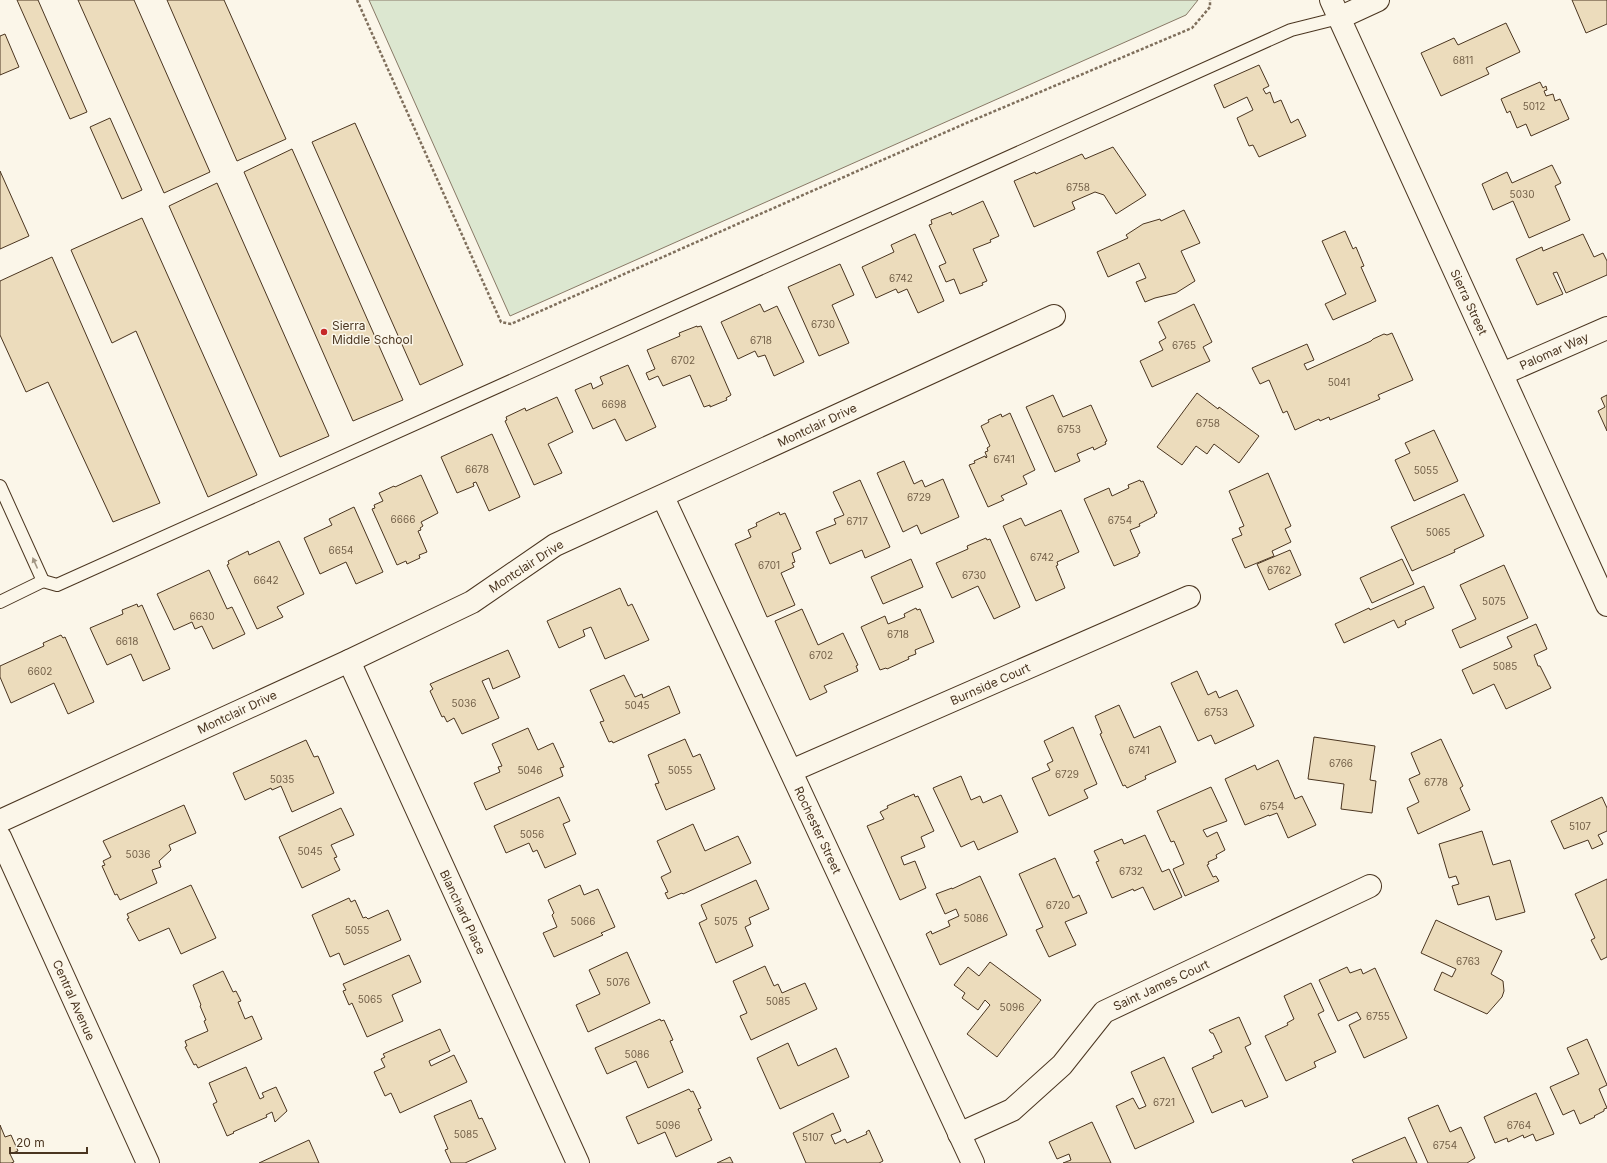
<svg xmlns="http://www.w3.org/2000/svg" width="1607" height="1163" viewBox="0 0 1607 1163" font-family="Inter,sans-serif">
<rect width="100%" height="100%" fill="#fbf6e9"/>
<!-- green -->
<path fill="#dce7d0" stroke="#887966" d="M369,0h829l-12,15 -676,301z"/>
<!-- building -->
<g fill="#ecdcbc" stroke="#4a3520">
<path d="M17,0h21l49,112 -17,7z"/>
<path d="M78,0h56l76,172 -46,21z"/>
<path d="M167,0h57l62,139 -49,22z"/>
<path d="M1572,0h35v24l-21,9z"/>
<path d="M1506,23l14,29 -34,16 3,6 -48,22 -20,-43 33,-15 4,7z"/>
<path d="M5,34l14,33 -19,8v-39z"/>
<path d="M1259,65l10,21 -6,3 3,5 4,-2 4,11 7,-3 10,23 7,-4 8,17 -47,21 -6,-12 -4,1 -12,-28 16,-8 -6,-13 -23,11 -10,-23z"/>
<path d="M1540,82l3,6 3,-2 1,4 -3,1 2,5 7,-2 2,7 5,-2 9,20 -38,17 -5,-12 -9,4 -7,-17 -3,2 -6,-14z"/>
<path d="M110,118l32,72 -20,9 -32,-72z"/>
<path d="M355,123l108,242 -43,20 -108,-243z"/>
<path d="M1113,147l33,48 -30,19 -12,-19 -9,-3 -23,10 3,7 -41,18 -20,-46 21,-9 1,2 46,-20 3,5z"/>
<path d="M292,149l111,251 -50,21 -109,-249z"/>
<path d="M1552,165l9,18 -6,3 15,34 -41,18 -16,-37 -20,9 -11,-26 25,-12 5,11z"/>
<path d="M0,171l29,65 -29,13z"/>
<path d="M217,183l112,253 -49,21 -111,-251z"/>
<path d="M983,201l16,35 -9,4 1,2 -18,7 14,32 -5,2 1,2 -23,9 -6,-15 -8,3 -7,-16 7,-3 -17,-38 3,-1 -1,-4 20,-8 1,3z"/>
<path d="M1184,210l16,33 -19,8 14,30 -19,12 -21,5 -10,4 -9,-20 10,-4 -7,-15 -31,14 -11,-25 31,-14 -2,-3 17,-11 17,-5 1,2z"/>
<path d="M142,218l115,257 -49,22 -72,-166 -24,12 -41,-93z"/>
<path d="M1345,231l8,18 3,-2 8,19 -3,1 15,34 -43,19 -8,-16 21,-10 -24,-53z"/>
<path d="M915,234l29,67 -26,12 -11,-24 -9,4 -2,-4 -20,9 -14,-31 32,-15 -3,-7z"/>
<path d="M1583,234l11,23 9,-4 4,8v14l-41,18 -9,-21 -4,1 10,21 -26,11 -21,-46 26,-12 1,4z"/>
<path d="M52,257l108,246 -47,19 -65,-140 -22,10 -26,-57v-54z"/>
<path d="M840,264l14,31 -22,10 17,38 -30,13 -31,-69z"/>
<path d="M760,304l4,8 13,-6 27,56 -30,14 -9,-21 -7,2 -3,-6 -17,8 -17,-37z"/>
<path d="M1194,304l18,38 -9,5 7,14 -58,26 -12,-26 23,-11 -4,-8 7,-4 -8,-16z"/>
<path d="M697,326v1l4,-1 30,69 -5,3 1,2 -17,7v-2l-6,2 -14,-32 -27,11 -5,-10 -9,4 -3,-7 9,-4 -8,-19 33,-14 -1,-3z"/>
<path d="M1392,333l21,47 -35,15 2,4 -7,3 -43,18 -1,-3 -9,4 -1,-2 -24,11 -8,-19 -4,2 -14,-33 -9,4 -8,-16 55,-24 7,16 -10,4 3,6 64,-29 2,-2 11,-5 3,1z"/>
<path d="M628,365l28,62 -30,14 -11,-22 -22,10 -18,-39 16,-7 2,6 10,-5 -3,-7z"/>
<path d="M1197,393l21,16 1,-2 40,29 -20,27 -25,-19 -7,10 -11,-8 -14,19 -25,-18z"/>
<path d="M1053,395l10,22 28,-12 16,36 -2,1 1,2 -12,6 -1,-3 -16,7 3,7 -25,11 -29,-65z"/>
<path d="M1607,395v36l-9,-20 7,-4 -4,-9z"/>
<path d="M557,397l16,35 -25,12 14,29 -28,12 -29,-64 2,-1 -1,-3 19,-9 1,3z"/>
<path d="M1010,413l25,57 -12,6 4,8 -26,12 3,4 -16,7 -19,-42 6,-2 -1,-2 11,-5 1,2 1,-1 -2,-5 3,-1 -1,-3 3,-2 -9,-20 8,-4 -1,-2 13,-6 1,3z"/>
<path d="M1434,430l24,51 -44,20 -19,-41 15,-7 -5,-10z"/>
<path d="M492,434l28,63 -31,14 -13,-29 -3,1 1,3 -17,7 -16,-36z"/>
<path d="M904,461l10,23 8,-4 3,7 18,-8 16,38 -38,17 -4,-9 -14,7 -26,-59z"/>
<path d="M1268,473l23,53 -6,3 6,13 -19,9 2,5 -29,12 -13,-29 10,-4 -3,-7 5,-2 -15,-35z"/>
<path d="M421,475l17,38 -17,9 2,4 -3,2 1,2 -3,1 9,21 -8,3 1,3 -13,6 -1,-3 -9,4 -25,-56 3,-1 -1,-3 9,-4 -4,-8 15,-7 1,1z"/>
<path d="M860,480l30,67 -25,11 -3,-8 -32,14 -14,-32 20,-8 -2,-5 10,-4 -11,-23z"/>
<path d="M1140,480l1,2 2,-1 14,32 -3,2 1,1 -16,8 1,2 -10,4 10,23 -2,1v2l-24,10 -30,-67 25,-11 3,8 17,-8 -1,-3z"/>
<path d="M1464,494l20,42 -30,14 1,2 -43,19 -21,-44z"/>
<path d="M354,507l29,65 -27,12 -10,-22 -26,12 -16,-36 28,-13 -3,-6z"/>
<path d="M1061,510l18,42 -22,10 1,3 -2,1 9,22 -29,13 -33,-75 18,-8 4,8z"/>
<path d="M779,512l1,3 5,-2 16,36 -9,4 3,9 -3,1 2,4 -13,6 14,32 -28,12 -32,-73 16,-7 -3,-7 9,-4 -1,-3z"/>
<path d="M986,538l1,2 3,-1 30,68 -26,12 -16,-33 -26,12 -16,-35 32,-14 -1,-3z"/>
<path d="M279,541l25,53 -27,13 6,10 -26,12 -30,-64 2,-1 -1,-3 20,-10 1,4z"/>
<path d="M1290,550l11,25 -32,15 -12,-26z"/>
<path d="M911,559l12,28 -40,17 -12,-27z"/>
<path d="M1402,559l12,25 -42,19 -12,-25z"/>
<path d="M1504,565l24,53 -68,30 -8,-18 24,-11 -16,-34z"/>
<path d="M209,570l18,39 5,-2 13,27 -32,15 -11,-23 -7,3 -3,-7 -18,8 -17,-36z"/>
<path d="M1424,586l10,22 -29,13 1,3 -8,4 -4,-8 -50,23 -9,-19 34,-16 1,2z"/>
<path d="M620,588l8,18 4,-2 17,36 -44,19 -14,-32 -8,3 2,6 -26,12 -12,-27z"/>
<path d="M137,604l1,3 4,-2 28,64 -27,12 -12,-27 -24,11 -17,-37 33,-14 -1,-4z"/>
<path d="M916,608l1,2 3,-1 14,33 -19,8 1,4 -8,3 1,2 -22,10 -1,-1 -6,2 -19,-43 24,-11 3,8 17,-7 -1,-3z"/>
<path d="M802,609l16,36 25,-12 15,32 -2,1 2,5 -34,15 3,6 -17,8 -35,-79z"/>
<path d="M1536,624l11,25 -13,6 4,11h2l11,22 -45,21 -12,-25 -21,10 -11,-24 50,-23 -5,-10z"/>
<path d="M61,635l2,3 2,-1 29,65 -26,12 -14,-31 -43,20 -11,-26v-11l44,-20 -1,-3z"/>
<path d="M508,650l12,27 -27,12 -4,-11 -7,3 17,37 -37,16 -8,-16 -7,4 -3,-6 -2,1 -12,-26 3,-2 -3,-5z"/>
<path d="M1197,671l11,24 8,-4 3,7 18,-8 17,36 -39,18 -4,-9 -13,6 -27,-58z"/>
<path d="M624,675l11,22 7,-3 1,4 26,-12 11,27 -67,30 -1,-2 -3,1 -9,-20 4,-1 -14,-31z"/>
<path d="M1119,705l15,33 26,-12 16,36 -31,14 1,3 -19,9 -2,-3 -2,1 -23,-52 2,-1 -7,-17z"/>
<path d="M1073,727l24,57 -13,6 4,8 -39,18 -17,-38 18,-8 -3,-6 6,-3 -9,-20z"/>
<path d="M528,728l10,22 15,-7 11,24 -4,1 3,8 -77,34 -12,-27 26,-11 -2,-5 4,-1 -10,-22z"/>
<path d="M1314,737l61,9 -5,34 6,1 -4,32 -31,-4 3,-25 -36,-5z"/>
<path d="M685,739l8,18 7,-3 15,35 -49,21 -11,-26 4,-1 -11,-28z"/>
<path d="M1441,739l22,47 -3,2 10,22 -52,24 -11,-26 12,-6 -10,-23 11,-5 -9,-21z"/>
<path d="M306,740l8,17 4,-1 16,37 -42,19 -11,-26 -9,4 -1,-2 -26,12 -12,-27z"/>
<path d="M1278,760l17,39 7,-3 14,29 -28,13 -11,-25 -8,3v-1l-24,10 -20,-46 30,-14 2,5z"/>
<path d="M961,776l10,24 9,-4 3,7 18,-8 17,37 -40,18 -4,-9 -13,6 -28,-59z"/>
<path d="M1211,787l16,34 -24,9 4,7 10,-5 8,18 -9,5 1,3 -9,4 1,2 -2,1 6,12 3,-1 3,5 -34,15 -12,-27 11,-5 -10,-23 -3,1 -14,-31z"/>
<path d="M914,794l1,3 3,-1 16,35 -13,6 4,10 -24,10 3,8 11,-4 11,27 -26,12 -33,-74 17,-7 -4,-7 8,-4 -1,-2z"/>
<path d="M559,797l11,24 -7,3 13,30 -31,14 -8,-18 -4,2 -4,-9 -23,10 -12,-27z"/>
<path d="M1602,797l5,11v23l-9,4 5,9 -11,5 -4,-9 -24,9 -13,-28z"/>
<path d="M184,805l12,28 -27,12 2,5 -12,11 2,6 -9,3 5,13 -37,17 -3,-6 -2,1 -13,-29 3,-1 -2,-4 8,-4 -8,-16z"/>
<path d="M341,808l13,27 -23,10 6,12 -3,1 6,12 -38,18 -23,-51z"/>
<path d="M693,824l12,27 33,-15 13,27 -68,31 -1,-1 -14,6 -3,-6 3,-1 -7,-15 10,-5 -14,-31z"/>
<path d="M1482,831l11,34 17,-5 15,52 -29,8 -7,-24 -31,9 -6,-19 7,-2 -3,-8 -7,2 -10,-34z"/>
<path d="M1145,835l17,37 7,-3 13,28 -28,13 -11,-23 -9,4 -1,-2 -21,9 -16,-36 3,-1 -5,-10 28,-12 2,5z"/>
<path d="M1055,858l18,40 6,-3 8,18 -22,9 11,23 -27,12 -13,-27 7,-3 -24,-53z"/>
<path d="M980,876l27,59 -67,30 -14,-31 5,-3 1,3 18,-8 -2,-5 11,-5 -3,-7 -11,5 -9,-20 16,-6v1z"/>
<path d="M1607,879v78l-6,3 -10,-20 4,-2 -20,-44z"/>
<path d="M756,880l13,29 -20,9 2,6 -6,3 8,19 -37,17 -17,-40 8,-4 -6,-14z"/>
<path d="M191,885l25,53 -35,16 -12,-26 -30,13 -12,-22 2,-1 -2,-4z"/>
<path d="M580,885l4,10 14,-6 17,38 -14,6 2,2 -49,22 -11,-24 14,-6 -5,-12 2,-2 -6,-13z"/>
<path d="M349,898l2,4 4,-2 8,18 3,-1 2,2 20,-9 13,30 -57,25 -5,-12 -9,4 -18,-42z"/>
<path d="M1436,920l66,31 -11,23 12,7 1,10 -2,6 -15,17 -53,-24 8,-18 10,5 4,-8 -35,-16z"/>
<path d="M627,952l23,51 -62,29 -12,-27 24,-11 -11,-24z"/>
<path d="M409,955l12,27 -29,13 11,26 -36,16 -15,-34 -3,2 -6,-14 3,-1 -3,-6z"/>
<path d="M990,962l51,38 -44,57 -30,-23 23,-29 -5,-5 -7,10 -16,-12 3,-5 -11,-8 14,-18 11,9z"/>
<path d="M765,966l9,20 4,-2 4,9 23,-10 12,26 -66,31 -11,-24 7,-3 -14,-32z"/>
<path d="M1347,967l3,6 11,-4 2,5 12,-6 32,70 -43,20 -15,-33 12,-6 -4,-7 -19,9 -19,-41z"/>
<path d="M223,971l10,21 3,-1 5,10 -3,1 7,17 7,-3 10,23 -64,29 -2,-4 -2,1 -9,-18 2,-1 -2,-5 23,-10 -4,-10 2,-1 -6,-14 1,-1 -8,-20z"/>
<path d="M1311,983l13,28 -6,3 18,38 -22,10 2,5 -30,14 -21,-45 23,-11 -1,-2 7,-4 -10,-23z"/>
<path d="M1239,1017l12,27 -6,3 23,50 -23,10 -3,-7 -30,13 -20,-45 22,-10 -1,-2 9,-4 -9,-19h-2l-2,-3z"/>
<path d="M660,1019l1,2 3,-1 9,20 -3,1 13,31 -35,16 -12,-27 -29,13 -12,-26z"/>
<path d="M440,1029l10,22 -21,10 2,5 23,-11 13,27 -67,31 -9,-20 -6,3 -11,-24 11,-5 -4,-8 4,-2 -2,-3z"/>
<path d="M1587,1039l20,46 -8,4 8,19 -3,1v2l-10,5 1,1 -15,7 -6,-14 -11,5 -13,-28 29,-13 -12,-26z"/>
<path d="M788,1043l10,23 38,-18 13,29 -69,32 -23,-51z"/>
<path d="M1164,1057l30,65 -59,27 -19,-43 17,-8 6,11 7,-3 -15,-34z"/>
<path d="M246,1067l14,32 4,-2 -2,-4 14,-6 11,24 -12,11 -3,-10 -6,3 1,2 -34,15 1,1 -7,3 -14,-32 4,-2 -8,-19z"/>
<path d="M689,1089l2,3 2,-1 8,17 -3,1 14,31 -36,17 -11,-25 -27,12 -12,-27z"/>
<path d="M1536,1093l18,41 -18,7 -3,-7 -9,4 -1,-3 -15,7 -1,-4 -12,5 -11,-26z"/>
<path d="M471,1100l8,19 3,-1 14,31 -31,14h-14l-6,-13 3,-1 -14,-33z"/>
<path d="M1438,1105l12,27 11,-5 14,31 -8,5h-39l-20,-45z"/>
<path d="M833,1113l8,18 -10,4 4,9 10,-5 2,4 20,-9 -1,-2 3,-2 14,31 -4,2h-73l-13,-30z"/>
<path d="M1092,1122l19,41h-48l8,-3 -2,-6 -12,5 -8,-17z"/>
<path d="M0,1125l5,12 6,-2 7,16 -8,3 4,8 -3,1h-11z"/>
<path d="M1405,1137l12,26h-63l-2,-3z"/>
<path d="M309,1140l10,23h-60z"/>
<path d="M730,1157l3,6h-16z"/>
</g>
<g fill="none" stroke-linecap="round" stroke-linejoin="round">
<!-- service casing -->
<g stroke="#4a3520" stroke-width="14">
<g id="service">
<path d="M0,486l43,95 -43,21"/>
<path d="M43,581l14,4 1234,-555 48,-12"/>
</g>
</g>
<!-- minor casing -->
<g stroke="#4a3520" stroke-width="24">
<g id="minor">
<path d="M1339,18l39,-18"/>
<path d="M1502,374l105,-46"/>
<path d="M663,497l310,666"/>
<path d="M349,661l229,502"/>
<path d="M791,771l398,-174"/>
<path d="M0,821l349,-160 123,-59 83,-57 499,-229"/>
<path d="M959,1134l53,-24 50,-45 42,-53 266,-126"/>
</g>
</g>
<!-- tertiary casing -->
<g stroke="#4a3520" stroke-width="24">
<path id="tertiary" d="M1331,0l276,605"/>
</g>
<!-- secondary casing -->
<g stroke="#4a3520" stroke-width="24">
<path id="secondary" d="M0,837l148,326"/>
</g>
<!-- path -->
<path stroke="#7f6f5c" stroke-width="2.5" stroke-dasharray="3 2" stroke-linecap="butt" d="M357,0l144,322 10,2 453,-200 228,-96 18,-21v-7"/>
<!-- service -->
<use href="#service" stroke="#fbf6e9" stroke-width="12"/>
<!-- minor -->
<use href="#minor" stroke="#fbf6e9" stroke-width="22"/>
<!-- tertiary -->
<use href="#tertiary" stroke="#fbf6e9" stroke-width="22"/>
<!-- secondary -->
<use href="#secondary" stroke="#fbf6e9" stroke-width="22"/>
</g>
<!-- one-way arrows -->
<defs><path id="oneway-solid" d="M-6-.8H1V-3.2L6.5 0L1 3.2V.8H-6Z"/></defs>
<use fill="#a29684" href="#oneway-solid" transform="translate(35 563) rotate(-114)"/>
<!-- markers -->
<circle fill="#c62828" stroke="#fbf6e9" stroke-width="1.5" cx="324" cy="332" r="4"/>
<g text-anchor="middle" dominant-baseline="central" stroke-width="3" stroke-linejoin="round" paint-order="stroke">
<!-- number labels -->
<g font-size="10" fill="#725f47">
<text x="1463" y="60">6811</text>
<text x="1534" y="106">5012</text>
<text x="1078" y="187">6758</text>
<text x="1522" y="194">5030</text>
<text x="901" y="278">6742</text>
<text x="823" y="324">6730</text>
<text x="761" y="340">6718</text>
<text x="1184" y="345">6765</text>
<text x="683" y="360">6702</text>
<text x="1339" y="382">5041</text>
<text x="614" y="404">6698</text>
<text x="1208" y="423">6758</text>
<text x="1069" y="429">6753</text>
<text x="1004" y="459">6741</text>
<text x="477" y="469">6678</text>
<text x="1426" y="470">5055</text>
<text x="919" y="497">6729</text>
<text x="403" y="519">6666</text>
<text x="1120" y="520">6754</text>
<text x="857" y="521">6717</text>
<text x="1438" y="532">5065</text>
<text x="341" y="550">6654</text>
<text x="1042" y="557">6742</text>
<text x="769" y="565">6701</text>
<text x="1279" y="570">6762</text>
<text x="974" y="575">6730</text>
<text x="266" y="580">6642</text>
<text x="1494" y="601">5075</text>
<text x="202" y="616">6630</text>
<text x="898" y="634">6718</text>
<text x="127" y="641">6618</text>
<text x="821" y="655">6702</text>
<text x="1505" y="666">5085</text>
<text x="40" y="671">6602</text>
<text x="464" y="703">5036</text>
<text x="637" y="705">5045</text>
<text x="1216" y="712">6753</text>
<text x="1139" y="750">6741</text>
<text x="1341" y="763">6766</text>
<text x="530" y="770">5046</text>
<text x="680" y="770">5055</text>
<text x="1067" y="774">6729</text>
<text x="282" y="779">5035</text>
<text x="1436" y="782">6778</text>
<text x="1272" y="806">6754</text>
<text x="1580" y="826">5107</text>
<text x="532" y="834">5056</text>
<text x="310" y="851">5045</text>
<text x="138" y="854">5036</text>
<text x="1131" y="871">6732</text>
<text x="1058" y="905">6720</text>
<text x="976" y="918">5086</text>
<text x="583" y="921">5066</text>
<text x="726" y="921">5075</text>
<text x="357" y="930">5055</text>
<text x="1468" y="961">6763</text>
<text x="618" y="982">5076</text>
<text x="370" y="999">5065</text>
<text x="778" y="1001">5085</text>
<text x="1012" y="1007">5096</text>
<text x="1378" y="1016">6755</text>
<text x="637" y="1054">5086</text>
<text x="1164" y="1102">6721</text>
<text x="668" y="1125">5096</text>
<text x="1519" y="1125">6764</text>
<text x="466" y="1134">5085</text>
<text x="813" y="1137">5107</text>
<text x="1445" y="1145">6754</text>
</g>
<!-- street labels -->
<g font-size="12" fill="#4a3520" stroke="#fbf6e9">
<text transform="translate(1469 302) rotate(65)">Sierra Street</text>
<text transform="translate(1554 351) rotate(-24)">Palomar Way</text>
<text transform="translate(817 425) rotate(-25)">Montclair Drive</text>
<text transform="translate(526 566) rotate(-33)">Montclair Drive</text>
<text transform="translate(990 684) rotate(-24)">Burnside Court</text>
<text transform="translate(237 712) rotate(-25)">Montclair Drive</text>
<text transform="translate(818 830) rotate(65)">Rochester Street</text>
<text transform="translate(463 912) rotate(65)">Blanchard Place</text>
<text transform="translate(1161 985) rotate(-25)">Saint James Court</text>
<text transform="translate(74 1000) rotate(66)">Central Avenue</text>
</g>
<!-- poi labels -->
<g font-size="12" fill="#4a3520" stroke="#fbf6e9" text-anchor="start">
<text x="332" y="325">Sierra<tspan x="332" dy="14">Middle School</tspan></text>
</g>
</g>
<!-- scale -->
<path d="M10 1147v6h77v-6" fill="none" stroke="#4a3520" stroke-width="2"/>
<text x="16" y="1147" font-size="12" fill="#4a3520" stroke="#fbf6e9" stroke-width="3" paint-order="stroke">20 m</text>
</svg>
